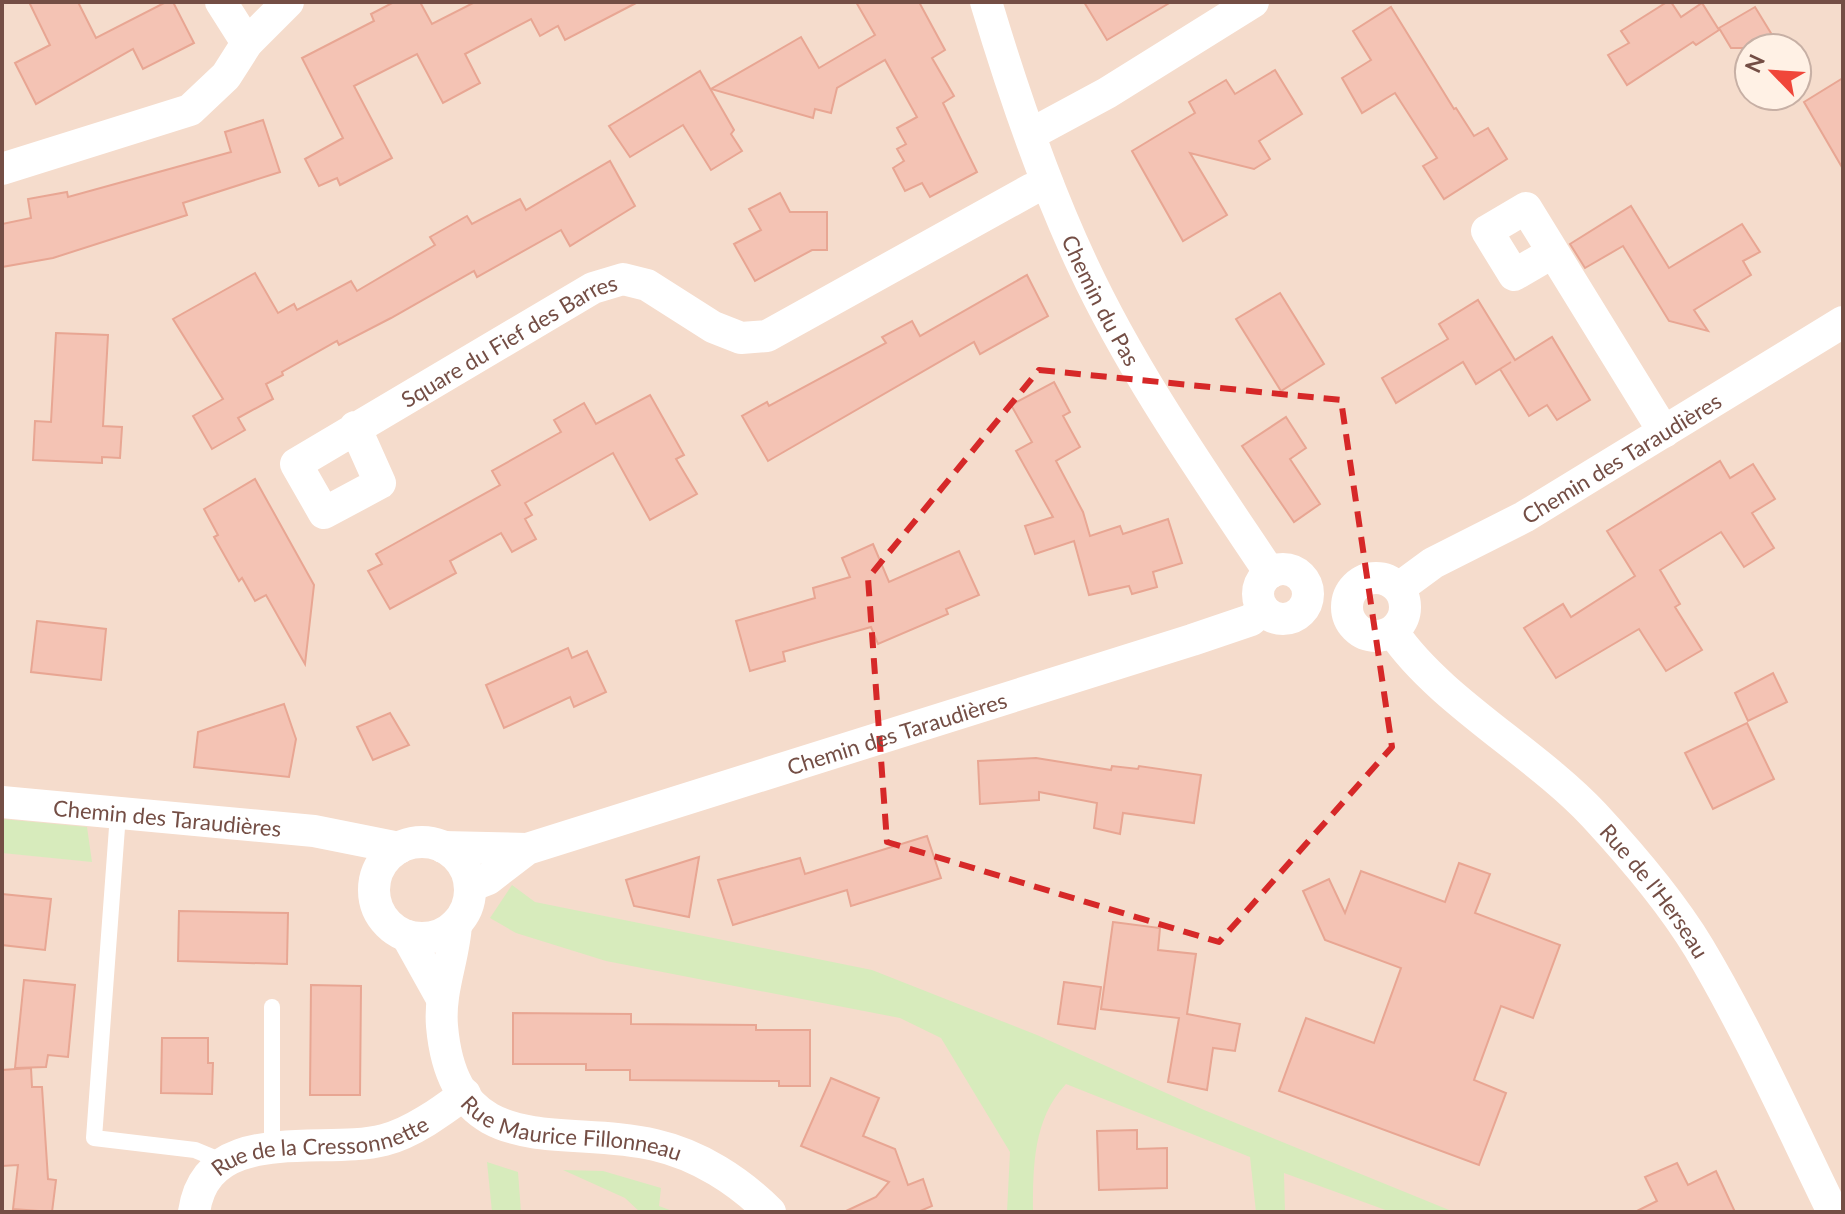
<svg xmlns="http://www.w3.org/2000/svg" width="1845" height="1214" viewBox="0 0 1845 1214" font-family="Lato,sans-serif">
<rect width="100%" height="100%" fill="#feecdd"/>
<!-- residential -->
<path fill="#f5dccc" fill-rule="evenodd" d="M2,2h1841v1210h-1841zM1749,48h48v48h-48z"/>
<!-- green -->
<g fill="#d7ebbc">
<path d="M2,819l85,8 5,35 -90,-9z"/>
<path d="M512,885l23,17 337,68 165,65 167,75 250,102h-63l-107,-39 1,39h-29l-6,-55 -184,-73c-33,35 -33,82 -33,128h-26l3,-60 -69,-114 -41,-20 -294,-57 -90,-28 -26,-15z"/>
<path d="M487,1162l31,10 3,40h-29z"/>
<path d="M563,1170l40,1 58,17 -2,18 16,6h-35l-15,-14z"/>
</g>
<!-- building -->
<g fill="#f4c3b4" stroke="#e8a693" stroke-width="2">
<path d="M29,2h49l18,36 70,-36h7l21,41 -51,26 -10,-20 -97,55 -21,-41 35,-18z"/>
<path d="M394,2h26l12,22 43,-22h163l-73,38 -7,-14 -18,10 -9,-17 -66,35 15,29 -37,20 -26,-49 -63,32 38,72 -52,27 -3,-7 -18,8 -14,-27 38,-21 -41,-80 72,-37 -3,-7z"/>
<path d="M856,2h63l26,48 -13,8 22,38 -11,7 34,69 -47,25 -8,-14 -17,8 -12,-23 11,-7 -7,-12 9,-5 -9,-16 20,-11 -32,-57 -48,28 -6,25 -16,-4 -2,9 -102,-29 90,-52 18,31 56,-33z"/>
<path d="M1084,2h87l-64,38z"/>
<path d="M1667,2h4l10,15 21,-14 17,27 -23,15 -3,-3 -66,43 -19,-30 21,-12 -8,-12z"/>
<path d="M1391,7l63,102 2,-1 18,28 14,-8 19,31 -63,40 -21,-33 14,-8 -42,-65 -33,20 -20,-35 29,-18 -18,-29z"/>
<path d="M1755,7l25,41h-49l-12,-20z"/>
<path d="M1275,70l27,44 -43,27 11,18 -16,10 -64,-16 37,62 -44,26 -51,-90 63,-38 -6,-11 37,-22 9,14z"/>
<path d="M700,71l34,59 -3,4 11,17 -31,19 -28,-45 -53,32 -21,-31z"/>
<path d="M1843,78v91l-39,-67z"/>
<path d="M263,120l17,52 -97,31 4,12 -134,43 -51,9v-43l29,-6 -3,-19 39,-7 1,5 163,-45 -6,-20z"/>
<path d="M610,161l25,45 -65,40 -9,-16 -84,47 -3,-6 -83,47 -52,27 -2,-4 -55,31 1,3 -17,9 7,15 -35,19 7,12 -33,19 -19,-33 30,-17 -50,-80 82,-46 23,40 16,-9 3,6 54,-29 6,10 78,-46 -5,-8 37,-21 5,8 48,-25 6,11z"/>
<path d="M780,193l10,19h37v38h-15l-57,31 -21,-37 27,-14 -12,-21z"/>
<path d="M1631,206l38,62 73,-44 18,28 -17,9 8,14 -57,35 14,21 -39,-10 -46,-75 -38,22 -15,-24z"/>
<path d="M1027,275l21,41 -68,38 -6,-12 -206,119 -26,-45 25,-14 2,4 117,-63 -4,-6 30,-16 8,15z"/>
<path d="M1280,293l44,71 -43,27 -45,-72z"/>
<path d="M1478,300l37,60 37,-23 38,63 -33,20 -10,-15 -18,11 -29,-47 11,-7 -35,22 -13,-22 -67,41 -14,-25 66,-39 -9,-15z"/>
<path d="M56,333l52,2 -5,91 19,1 -2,31 -18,-1v6l-69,-3 2,-39 16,1z"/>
<path d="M1054,382l16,30 -7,4 17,31 -24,14 27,51 7,24 30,-10 3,8 45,-15 14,44 -29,9 4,15 -25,7 -3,-8 -40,9 -15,-54 -39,13 -10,-28 28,-9 -37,-66 16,-9 -21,-37z"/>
<path d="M650,395l34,60 -8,4 21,35 -47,26 -37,-67 -88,50 7,12 -7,4 11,20 -24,13 -11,-19 -51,28 6,12 -66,36 -22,-38 14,-7 -6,-10 124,-69 -8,-14 69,-39 -7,-12 30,-17 12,21z"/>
<path d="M1286,417l20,31 -16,11 30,45 -26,18 -52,-76z"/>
<path d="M1720,461l10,17 23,-14 22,35 -23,14 22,35 -30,19 -23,-35 -61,38 20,34 -5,3 27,43 -36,21 -27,-42 -83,49 -32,-50 39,-24 8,13 64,-41 -28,-45z"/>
<path d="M255,479l59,106 -9,79 -39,-69 -11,6 -13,-23 -3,3 -25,-44 4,-2 -14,-26z"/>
<path d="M873,544l16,38 70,-31 20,44 -33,14 2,5 -70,30 -7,-17 -88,25 2,9 -35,10 -14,-50 79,-23 -2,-10 37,-11 -8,-19z"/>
<path d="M37,621l69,8 -5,51 -70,-8z"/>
<path d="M568,648l4,10 15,-7 19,41 -32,15 -4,-10 -66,31 -18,-43z"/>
<path d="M1773,673l14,29 -39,19 -13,-28z"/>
<path d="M284,704l12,35 -7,38 -95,-10 4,-35z"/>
<path d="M390,713l19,32 -36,15 -16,-33z"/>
<path d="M1747,723l27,56 -61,30 -28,-56z"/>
<path d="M1036,758l75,12 1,-4 26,3 1,-3 62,9 -7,48 -71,-10 -3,21 -26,-6 3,-25 -58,-11v8l-59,4 -2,-43z"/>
<path d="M927,836l14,42 -90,28 -4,-16 -114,35 -15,-45 82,-22 5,16z"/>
<path d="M699,857l-10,60 -55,-11 -8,-26z"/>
<path d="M1459,863l31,11 -15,39 85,32 -27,73 -32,-12 -27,74 32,13 -27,72 -200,-74 27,-73 68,25 27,-75 -76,-28 -22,-49 26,-12 16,34 16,-42 84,31z"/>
<path d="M2,894l49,5 -6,51 -43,-5z"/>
<path d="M179,911l109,2 -1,51 -109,-3z"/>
<path d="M1113,922l47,6 -2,22 38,4 -9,60 53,10 -5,27 -22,-3 -6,42 -39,-8 11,-64 -78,-9z"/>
<path d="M24,980l51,5 -7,72 -20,-2 -2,12 -31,1z"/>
<path d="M1064,982l37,5 -6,42 -37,-5z"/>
<path d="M311,985l50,1 -1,109h-50z"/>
<path d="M513,1013l118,1v10l125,1v5h54v56h-31v-5l-149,-1v-10h-44v-6h-73z"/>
<path d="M162,1038h46v25h5l-1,31 -51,-1z"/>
<path d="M31,1068l1,19h10l6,92 8,1 -4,32 -39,-3 5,-44 -16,1v-96z"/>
<path d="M831,1078l48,20 -16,38 32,13 13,36 15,-6 9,27 -14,6h-74l32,-15 13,-15 -88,-36z"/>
<path d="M1137,1130v19l30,-1v40l-68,2 -2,-59z"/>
<path d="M1677,1163l11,22 28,-14 19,41h-100l22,-11 -12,-24z"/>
</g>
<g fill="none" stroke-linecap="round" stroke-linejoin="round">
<!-- lane -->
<g stroke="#fff" stroke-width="16">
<path d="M118,814l-24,324 101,12 29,12"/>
<path d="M272,1147v-140"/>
</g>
<!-- street -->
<g stroke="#fff" stroke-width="32">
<path d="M221,2l26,41"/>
<path id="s1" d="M986,2c27,90 57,179 97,264 51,109 121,208 187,307"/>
<path d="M1031,134l76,-41 146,-91"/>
<path d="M2,169l188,-59 36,-34 21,-33 41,-41"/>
<path d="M1552,253l-38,22 -27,-44 39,-23 138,224"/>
<path id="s2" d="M355,427l25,56 -56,30 -28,-49 297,-176 30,-9 24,6 66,42 28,11 26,-2 265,-147 16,-4"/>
<circle cx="1283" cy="594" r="25"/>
<circle cx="1376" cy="607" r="29"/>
<path id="s3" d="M1399,588l34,-25 91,-46 319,-195"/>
<path id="s4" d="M1393,632c46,68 142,120 201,183 38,41 76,85 105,133 50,84 91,176 134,264"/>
<path id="s5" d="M2,802l312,29 85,17"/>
<circle cx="422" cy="890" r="48"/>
<path d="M443,847l84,2"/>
<path id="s6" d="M470,886l18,-7 39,-30 665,-209 59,-20 12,-11"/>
<path id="s7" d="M456,924c-2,35 -17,66 -14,102 12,139 122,97 213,119 44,10 84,36 115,67"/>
<path d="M407,936l34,61"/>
<path id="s8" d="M194,1212c13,-91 129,-56 190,-72 28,-7 58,-29 81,-46"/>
</g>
</g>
<!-- marked area -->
<path fill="none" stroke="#d62828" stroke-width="6" stroke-dasharray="16 10" stroke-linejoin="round" d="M1039,370l302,30 51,347 -173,195 -332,-100 -19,-264z"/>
<g text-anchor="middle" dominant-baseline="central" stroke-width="6" stroke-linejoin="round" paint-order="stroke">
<!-- street labels -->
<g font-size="22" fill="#744e45" stroke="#fff1e5">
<text stroke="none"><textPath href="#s1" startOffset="320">Chemin du Pas</textPath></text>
<text stroke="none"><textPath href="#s2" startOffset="428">Square du Fief des Barres</textPath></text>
<text stroke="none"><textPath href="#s3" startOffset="258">Chemin des Taraudières</textPath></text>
<text stroke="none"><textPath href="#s6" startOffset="456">Chemin des Taraudières</textPath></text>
<text stroke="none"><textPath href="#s5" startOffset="166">Chemin des Taraudières</textPath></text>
<text stroke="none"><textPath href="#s4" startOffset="370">Rue de l'Herseau</textPath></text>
<text stroke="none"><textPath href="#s7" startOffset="294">Rue Maurice Fillonneau</textPath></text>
<text stroke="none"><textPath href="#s8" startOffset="158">Rue de la Cressonnette</textPath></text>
</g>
</g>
<!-- border -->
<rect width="1845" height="1214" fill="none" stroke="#744e45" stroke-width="8"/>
<!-- north arrow -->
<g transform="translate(1773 72) rotate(295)"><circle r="38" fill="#fff1e5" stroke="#c7b0a5" stroke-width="2"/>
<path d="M0-6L14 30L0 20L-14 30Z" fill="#f0463a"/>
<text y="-12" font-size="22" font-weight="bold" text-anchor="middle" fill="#744e45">N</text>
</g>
</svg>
